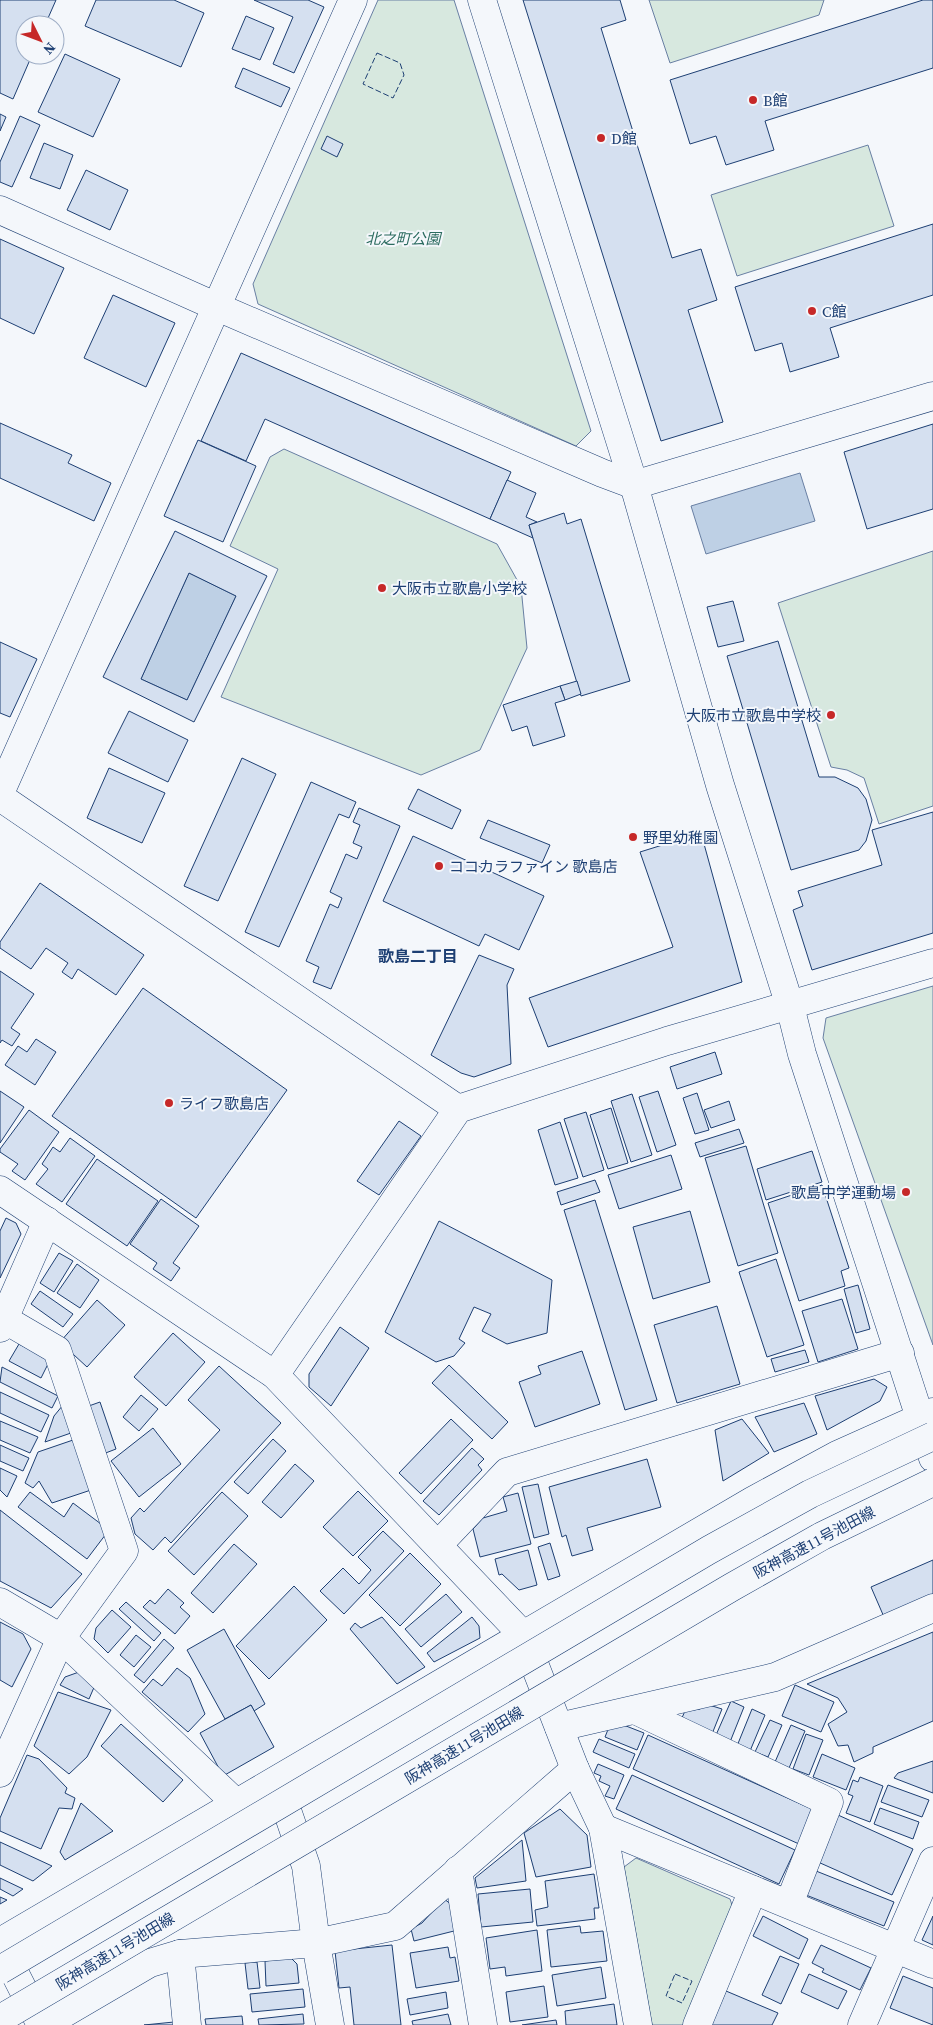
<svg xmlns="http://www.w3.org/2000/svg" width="933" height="2025" viewBox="0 0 933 2025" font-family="'Source Serif 4','Noto Sans JP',serif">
<rect width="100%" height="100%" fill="#f4f7fb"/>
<!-- green -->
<g fill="#d7e8df" stroke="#687fa3">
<path d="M378,0h76l137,431 -15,15 -318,-142 -5,-20z"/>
<path d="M649,0h175l-5,15 -149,48z"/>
<path d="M868,145l26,81 -157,50 -26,-81z"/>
<path d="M284,449l213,95 24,43 6,61 -47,102 -59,25 -200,-78 57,-128 -48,-23 40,-89z"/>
<path d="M933,551v255l-54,18 -15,-46 -17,-8 -16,-3 -53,-164z"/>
<path d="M933,986v359l-110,-307 3,-20z"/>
<path d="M636,1858l94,41 5,15 -51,111h-32l-28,-158z"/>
</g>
<!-- water -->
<g fill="#bed0e5" stroke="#687fa3">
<path d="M800,473l15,48 -109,33 -15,-48z"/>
<path d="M189,573l47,23 -49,104 -46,-21z"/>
</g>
<!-- building -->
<g fill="#d5e0f0" stroke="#1d3f73" fill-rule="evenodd">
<path d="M0,0h56l-11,25h-20v30h7l-19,44 -13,-6z"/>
<path d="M96,0h78l30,13 -23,54 -96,-41z"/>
<path d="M254,0h54l16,7 -30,66 -21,-9 20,-47z"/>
<path d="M523,0h97l6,20 -25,8 71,230 29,-9 16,51 -29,10 35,112 -62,19z"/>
<path d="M923,0h10v68l-168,53 9,29 -48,15 -10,-29 -26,8 -20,-64z"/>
<path d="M246,16l28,12 -14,32 -28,-11z"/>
<path d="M65,54l55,25 -27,58 -55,-25z"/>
<path d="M243,68l47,20 -9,19 -46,-20z"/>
<path d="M0,114l6,3 -6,14z"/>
<path d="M20,116l20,9 -28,62 -12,-5v-20z"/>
<path d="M327,136l16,8 -6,13 -16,-8z"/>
<path d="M44,143l29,12 -13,34 -30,-11z"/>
<path d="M86,170l42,20 -18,40 -43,-20z"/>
<path d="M933,224v71l-103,33 9,29 -49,15 -8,-29 -27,8 -20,-64z"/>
<path d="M0,239l64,29 -30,66 -34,-16z"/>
<path d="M113,295l62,28 -29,64 -62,-29z"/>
<path d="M241,353l270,119 -21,47 -225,-100 -19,42 -45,-20z"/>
<path d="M0,423l72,32 -4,8 43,20 -17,38 -94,-43z"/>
<path d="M933,424v85l-66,20 -23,-77z"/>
<path d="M198,440l58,26 -33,76 -59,-26z"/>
<path d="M507,480l29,13 -10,24 11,5 -8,3 4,13 -43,-19z"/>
<path d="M564,513l3,11 14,-5 49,162 -49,15 -52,-171z"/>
<path d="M175,531l92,45 -73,146 -91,-45zM189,573l47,23 -49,104 -46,-21z"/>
<path d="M733,601l11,40 -26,6 -11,-40z"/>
<path d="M778,641l41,136h16l23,11 8,11 6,21 -6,21 -7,9 -68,20 -64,-214z"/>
<path d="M0,642l37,17 -27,58 -10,-4z"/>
<path d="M577,681l4,13 -16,6 -5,-14z"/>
<path d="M560,686l5,14 -10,3 10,33 -32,10 -6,-20 -15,5 -9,-26z"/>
<path d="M129,711l59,29 -20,42 -60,-29z"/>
<path d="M242,758l34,16 -58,127 -34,-15z"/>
<path d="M109,768l56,25 -23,50 -55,-25z"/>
<path d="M311,782l45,20 -7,16 -10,-4 -60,133 -34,-15z"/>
<path d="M418,789l43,21 -9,19 -44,-20z"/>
<path d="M359,808l41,18 -69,163 -18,-7 6,-15 -13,-6 24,-57 8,4 4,-10 -12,-6 16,-38 11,5 5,-12 -9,-4 7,-18 -7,-3z"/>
<path d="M933,812v121l-121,37 -19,-60 10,-4 -5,-15 84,-26 -10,-35z"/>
<path d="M488,820l62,25 -8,18 -62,-25z"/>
<path d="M701,833l41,149 -194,65 -19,-49 144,-51 -33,-95z"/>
<path d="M413,836l131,60 -25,54 -34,-16 -6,12 -96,-45z"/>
<path d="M40,883l104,72 -28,40 -38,-26 -6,10 -10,-7 6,-9 -22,-15 -15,21 -31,-21v-6z"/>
<path d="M479,955l35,14 -7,16 4,79 -37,13 -13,-4 -30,-18z"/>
<path d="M0,971l34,23 -23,34 9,6 -8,12 -10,-6 -2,3z"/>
<path d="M143,988l144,102 -91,128 -144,-102z"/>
<path d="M36,1039l20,13 -21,33 -30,-20 13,-19 9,6z"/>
<path d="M715,1052l7,22 -45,15 -7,-22z"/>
<path d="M0,1091l24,16 -24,36z"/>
<path d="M658,1091l18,54 -19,7 -18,-55z"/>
<path d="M697,1093l12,37 -14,4 -12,-36z"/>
<path d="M632,1094l20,61 -21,7 -20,-61z"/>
<path d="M729,1101l6,19 -24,8 -7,-18z"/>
<path d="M611,1108l17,55 -20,6 -18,-54z"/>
<path d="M29,1110l30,22 -34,48 -13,-9 6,-7 -18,-12v-3z"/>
<path d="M586,1112l18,58 -21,7 -19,-58z"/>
<path d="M399,1121l22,15 -42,59 -22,-14z"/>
<path d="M560,1122l18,56 -23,7 -17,-55z"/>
<path d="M739,1129l5,14 -44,14 -5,-14z"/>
<path d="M70,1138l25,18 -33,46 -26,-18 12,-15 -6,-5 11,-17 7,5z"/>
<path d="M746,1146l32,107 -40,13 -33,-108z"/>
<path d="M812,1151l10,31 -56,18 -9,-31z"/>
<path d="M671,1155l11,34 -63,20 -11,-34z"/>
<path d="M97,1159l61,42 -31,45 -61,-42z"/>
<path d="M595,1180l5,12 -39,13 -4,-13z"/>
<path d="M822,1185l27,83 -8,3 4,15 -46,15 -31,-98z"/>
<path d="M161,1199l38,27 -26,37 7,5 -9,13 -18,-12 4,-6 -27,-19z"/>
<path d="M595,1200l62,200 -32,10 -61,-200z"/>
<path d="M690,1211l20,71 -57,17 -20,-72z"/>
<path d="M6,1218l10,5 5,11 -21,44v-47z"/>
<path d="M439,1221l113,59 -5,53 -40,11 -25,-13 9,-17 -17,-7 -15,32 6,4 -11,13 -18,6 -51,-30z"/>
<path d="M59,1253l14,8 -19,31 -14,-9z"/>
<path d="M776,1259l28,86 -37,12 -28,-85z"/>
<path d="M77,1264l22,16 -19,28 -23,-15z"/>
<path d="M858,1285l12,44 -14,4 -12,-44z"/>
<path d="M40,1291l33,23 -10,13 -32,-23z"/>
<path d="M842,1299l16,50 -40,13 -16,-51z"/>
<path d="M97,1300l28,25 -38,42 -27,-25z"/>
<path d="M717,1306l23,78 -63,19 -23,-78z"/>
<path d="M340,1327l29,21 -38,58 -22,-19v-13z"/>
<path d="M173,1333l32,29 -39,44 -32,-29z"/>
<path d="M19,1344l31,16 -9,18 -32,-17z"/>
<path d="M805,1350l4,12 -34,10 -4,-13z"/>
<path d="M582,1351l18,53 -65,23 -16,-45 22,-8 -3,-8z"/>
<path d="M449,1365l59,57 -16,17 -60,-56z"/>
<path d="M219,1366l62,57 -110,120 -6,-6 -12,13 -18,-16 -4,-16 9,-10 4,4 76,-82 -32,-30z"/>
<path d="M2,1367l56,29 -6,12 -52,-26z"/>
<path d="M874,1379l13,8 -7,14 -53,29 -12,-34z"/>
<path d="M0,1392l49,23 -8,17 -41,-19z"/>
<path d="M141,1395l17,14 -19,22 -16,-14z"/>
<path d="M100,1402l16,47 -13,5 -17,-47z"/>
<path d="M804,1403l13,31 -43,18 -19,-35z"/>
<path d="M63,1405l8,28 -26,9 9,-26z"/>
<path d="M451,1419l22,21 -52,54 -22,-21z"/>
<path d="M742,1419l27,34 -46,28 -8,-51z"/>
<path d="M0,1421l38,16 -8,16 -30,-13z"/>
<path d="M153,1428l28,36 -42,33 -28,-36z"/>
<path d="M76,1439l15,51 -39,13 -13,-22 -6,7 -8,-5 13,-31z"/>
<path d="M273,1439l13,12 -38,43 -14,-12z"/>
<path d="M0,1445l29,13 -6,13 -23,-10z"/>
<path d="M472,1448l12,11 -6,6 4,5 -43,45 -16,-14z"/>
<path d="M647,1459l14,48 -74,21 6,22 -21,6 -6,-21 -4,2 -13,-50z"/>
<path d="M295,1464l19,17 -33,37 -19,-16z"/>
<path d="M0,1468l17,8 -10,21 -7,-7z"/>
<path d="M538,1484l11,50 -15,4 -12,-51z"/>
<path d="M358,1491l30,30 -35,35 -30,-29z"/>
<path d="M30,1492l34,25 9,-14 36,27 -22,29 -69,-52z"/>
<path d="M222,1492l26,24 -54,59 -26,-24z"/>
<path d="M518,1493l13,51 -51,13 -7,-28 10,-11 24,-7 -4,-14z"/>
<path d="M0,1510l82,64 -31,34 -51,-27z"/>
<path d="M383,1531l21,20 -60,63 -24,-23 23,-23 16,16 12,-14 -13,-13z"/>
<path d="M550,1543l10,33 -12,4 -10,-33z"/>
<path d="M234,1544l23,20 -44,49 -22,-20z"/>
<path d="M528,1550l9,35 -18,5 -17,-16 -3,1 -4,-16z"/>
<path d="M410,1553l31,31 -41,42 -31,-31z"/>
<path d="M933,1560v36l-49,21 -13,-30z"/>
<path d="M294,1586l33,34 -58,59 -33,-33z"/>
<path d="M168,1589l16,14 -4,4 10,9 -15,18 -32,-27 7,-7 5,4z"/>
<path d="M446,1594l16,18 -41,35 -16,-18z"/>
<path d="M126,1602l35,31 -7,8 -35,-32z"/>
<path d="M112,1610l19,17 -23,26 -14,-14 2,-11z"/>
<path d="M382,1617l43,50 -28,17 -47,-55 5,-6 6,5z"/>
<path d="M472,1617l7,9 1,12 -46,24 -7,-9z"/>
<path d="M0,1622l23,12 8,15 -19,38 -12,-7z"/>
<path d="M224,1629l41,75 -11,7 -3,-6 -26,14 -38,-69z"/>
<path d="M933,1632v89l-60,26v6l-19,9 -6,-17 -10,1 -10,-22 19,-12 -9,-14 -31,-14z"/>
<path d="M136,1635l15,12 -17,20 -14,-12z"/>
<path d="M164,1639l10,9 -30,35 -10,-8z"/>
<path d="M177,1668l13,10 15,36 -17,18 -46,-40 11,-13 9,7z"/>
<path d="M79,1672l16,13 -6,14 -29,-14 5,-8z"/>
<path d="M795,1685l39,17 -13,30 -39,-16z"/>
<path d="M58,1692l53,18 -24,47 -18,17 -35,-28z"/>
<path d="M731,1701l13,6 -14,35 -14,-7z"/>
<path d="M706,1704l16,5 -10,25 -31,-14 4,-9 15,-2z"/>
<path d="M251,1705l23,42 -51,29 -23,-43z"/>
<path d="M752,1709l13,6 -15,36 -13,-5z"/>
<path d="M770,1720l12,5 -14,32 -13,-5z"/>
<path d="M121,1724l62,56 -20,22 -62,-56z"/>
<path d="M621,1724l23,9 -7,17 -32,-13 4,-10z"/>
<path d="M791,1725l14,6 -16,37 -14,-6z"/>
<path d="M806,1734l17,6 -14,35 -16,-6z"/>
<path d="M648,1735l166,75 -15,34 -166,-75z"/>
<path d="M599,1739l36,15 -6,14 -36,-16z"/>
<path d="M822,1754l33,14 -9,22 -33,-13z"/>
<path d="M27,1755l12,4 28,29 -2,5 10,5 -3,11 -13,-1 -18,41 -41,-18v-13z"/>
<path d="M933,1761v32l-39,-15 4,-5z"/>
<path d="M598,1764l26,11 -10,24 -9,-3 5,-10 -11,-5 2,-5 -7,-3z"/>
<path d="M632,1775l163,75 -16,34 -163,-75z"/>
<path d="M860,1777l23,9 -13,36 -24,-9 7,-17 -5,-2 5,-14 5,2z"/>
<path d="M888,1785l41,15 -7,17 -41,-15z"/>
<path d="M81,1803l32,28 -48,29 -5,-8z"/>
<path d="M880,1808l39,14 -6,17 -39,-15z"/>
<path d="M560,1809l27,26 4,32 -55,10 -12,-44z"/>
<path d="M838,1815l75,34 -21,46 -74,-33z"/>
<path d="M522,1840l4,41 -49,7 -2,-10z"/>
<path d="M0,1842l52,24 -19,15 -33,-16z"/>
<path d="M816,1871l78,31 -10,24 -78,-31z"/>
<path d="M594,1874l5,34h-5l1,11 -58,7 -2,-16 13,-3 -3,-26z"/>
<path d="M0,1878l23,11 -10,7 -13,-7z"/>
<path d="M530,1889l3,33 -52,5 -3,-33z"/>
<path d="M0,1897l7,3 -7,4z"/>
<path d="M444,1899l11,8 3,23 -44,11 -3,-12 11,-6z"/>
<path d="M763,1916l45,23 -9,20 -46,-23z"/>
<path d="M933,1916v29l-11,-5z"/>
<path d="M580,1926l1,7 22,-2 4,30 -56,6 -4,-37z"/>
<path d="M537,1930l5,41 -36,5 -1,-9 -15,2 -4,-31z"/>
<path d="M392,1945l9,80h-47l-4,-38 -11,1 -4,-37z"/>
<path d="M821,1945l50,23 -11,22 -38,-18 2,-3 -12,-6z"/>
<path d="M448,1947l2,11 5,-1 4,24 -43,7 -6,-35z"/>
<path d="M780,1956l19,8 -18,40 -19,-9z"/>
<path d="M291,1958l6,6 2,19 -33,3 -1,-25z"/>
<path d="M257,1962l3,26 -12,1 -3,-26z"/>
<path d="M601,1967l5,31 -49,8 -5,-31z"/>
<path d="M809,1974l38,17 -9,18 -37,-17z"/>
<path d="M903,1976l30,12v37l-43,-17z"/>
<path d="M544,1986l4,31 -38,5 -4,-30z"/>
<path d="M303,1989l2,18 -53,5 -2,-18z"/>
<path d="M726,1991l52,22 -6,12h-61z"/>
<path d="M446,1992l2,16 -38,7 -3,-16z"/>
<path d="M614,2004l3,21h-51l-1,-14z"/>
<path d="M303,2014l1,10 -45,1 -1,-6z"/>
<path d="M448,2014l3,11h-38l-1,-4z"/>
<path d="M242,2016l1,9h-37l-1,-6z"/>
<path d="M556,2020l1,5h-35z"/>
<path d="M174,2022v3h-30z"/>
</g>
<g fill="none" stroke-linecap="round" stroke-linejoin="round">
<!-- minor casing -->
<g stroke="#1d3f73" stroke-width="29">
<g id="minor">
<path d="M482,0l152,485 86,300 70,221 12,48 131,404"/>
<path d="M0,210l215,96 387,167 32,12 299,-89"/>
<path d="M0,797l458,312"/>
<path d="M0,1190l275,185 248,260 52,134 28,59 35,197"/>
<path d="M0,1328l47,-107"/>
<path d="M275,1375l183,-266 209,-68 266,-78"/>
<path d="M438,1545l69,-73 393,-119"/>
<path d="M0,1602l61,36 175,165"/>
<path d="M635,1710l194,92 -40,102"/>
<path d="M559,1727l216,-50 158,-69"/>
<path d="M0,1773l61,-135 63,-87 -67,-201 -53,-31"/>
<path d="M277,1781l29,85 10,77 14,82"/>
<path d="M603,1828l330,136"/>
<path d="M458,1870l25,155"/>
<path d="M0,1944l40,79"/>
<path d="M180,1954l7,71"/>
<path d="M44,2025l106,-62 30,-9 136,-11 79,-17 180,-157"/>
<path d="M697,2025l56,-135"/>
<path d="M862,2025l71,-164"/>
</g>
</g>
<!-- tertiary casing -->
<g stroke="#1d3f73" stroke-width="29">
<g id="tertiary">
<path d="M0,793l353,-793"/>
<path d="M0,1942l752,-441 85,-46 96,-43"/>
</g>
</g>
<!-- minor -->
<use href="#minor" stroke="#f4f7fb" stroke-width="28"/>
<!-- tertiary -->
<use href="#tertiary" stroke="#f4f7fb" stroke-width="28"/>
<!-- motorway-bridge casing -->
<g stroke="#1d3f73" stroke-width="29" stroke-linecap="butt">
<g id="motorway-bridge">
<path d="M0,1970l709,-420 101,-56 123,-58"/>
<path d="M0,2019l732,-432 90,-51 111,-54"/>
</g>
</g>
<!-- motorway-bridge -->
<use href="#motorway-bridge" stroke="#f4f7fb" stroke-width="28"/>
<!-- fence -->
<g stroke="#1d3f73" stroke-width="1" stroke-dasharray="6 2.5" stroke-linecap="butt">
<path d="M377,53l23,10 4,12 -11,23 -30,-14z"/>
<path d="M675,1974l17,7 -10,22 -16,-7z"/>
</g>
</g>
<!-- markers -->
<g fill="#c62828" stroke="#f4f7fb" stroke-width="2">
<circle cx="753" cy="100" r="5"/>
<circle cx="601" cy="138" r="5"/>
<circle cx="812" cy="311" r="5"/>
<circle cx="382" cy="588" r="5"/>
<circle cx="831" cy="715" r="5"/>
<circle cx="633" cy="837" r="5"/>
<circle cx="439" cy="866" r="5"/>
<circle cx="169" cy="1103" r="5"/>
<circle cx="906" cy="1192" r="5"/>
</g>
<g text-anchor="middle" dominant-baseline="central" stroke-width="4" stroke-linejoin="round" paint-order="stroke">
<!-- poi labels -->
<g font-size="15" fill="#1d3f73" stroke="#f4f7fb" text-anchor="start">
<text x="763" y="100">B館</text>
<text x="611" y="138">D館</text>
<text x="822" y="311">C館</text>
<text x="392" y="588">大阪市立歌島小学校</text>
<text x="821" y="715" text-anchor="end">大阪市立歌島中学校</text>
<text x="643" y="837">野里幼稚園</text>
<text x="449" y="866">ココカラファイン 歌島店</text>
<text x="179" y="1103">ライフ歌島店</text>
<text x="896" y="1192" text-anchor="end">歌島中学運動場</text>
</g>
<!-- park labels -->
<g font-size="15" font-style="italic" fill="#2c6c60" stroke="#f4f7fb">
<text x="403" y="238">北之町公園</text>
</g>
<!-- street labels -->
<g font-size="15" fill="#1d3f73" stroke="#f4f7fb">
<text transform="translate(814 1542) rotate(-28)">阪神高速11号池田線</text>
<text transform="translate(464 1745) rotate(-31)">阪神高速11号池田線</text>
<text transform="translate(115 1951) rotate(-31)">阪神高速11号池田線</text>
</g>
<!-- neighbourhood labels -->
<g font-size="16" font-weight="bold" fill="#1d3f73" stroke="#f4f7fb">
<text x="418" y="956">歌島二丁目</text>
</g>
</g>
<!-- north arrow -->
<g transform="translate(40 40) rotate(132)"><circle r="24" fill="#f4f7fb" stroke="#9eadc5"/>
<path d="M0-4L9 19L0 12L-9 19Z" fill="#c62828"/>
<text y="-8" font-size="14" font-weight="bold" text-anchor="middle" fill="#1d3f73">N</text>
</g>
</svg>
